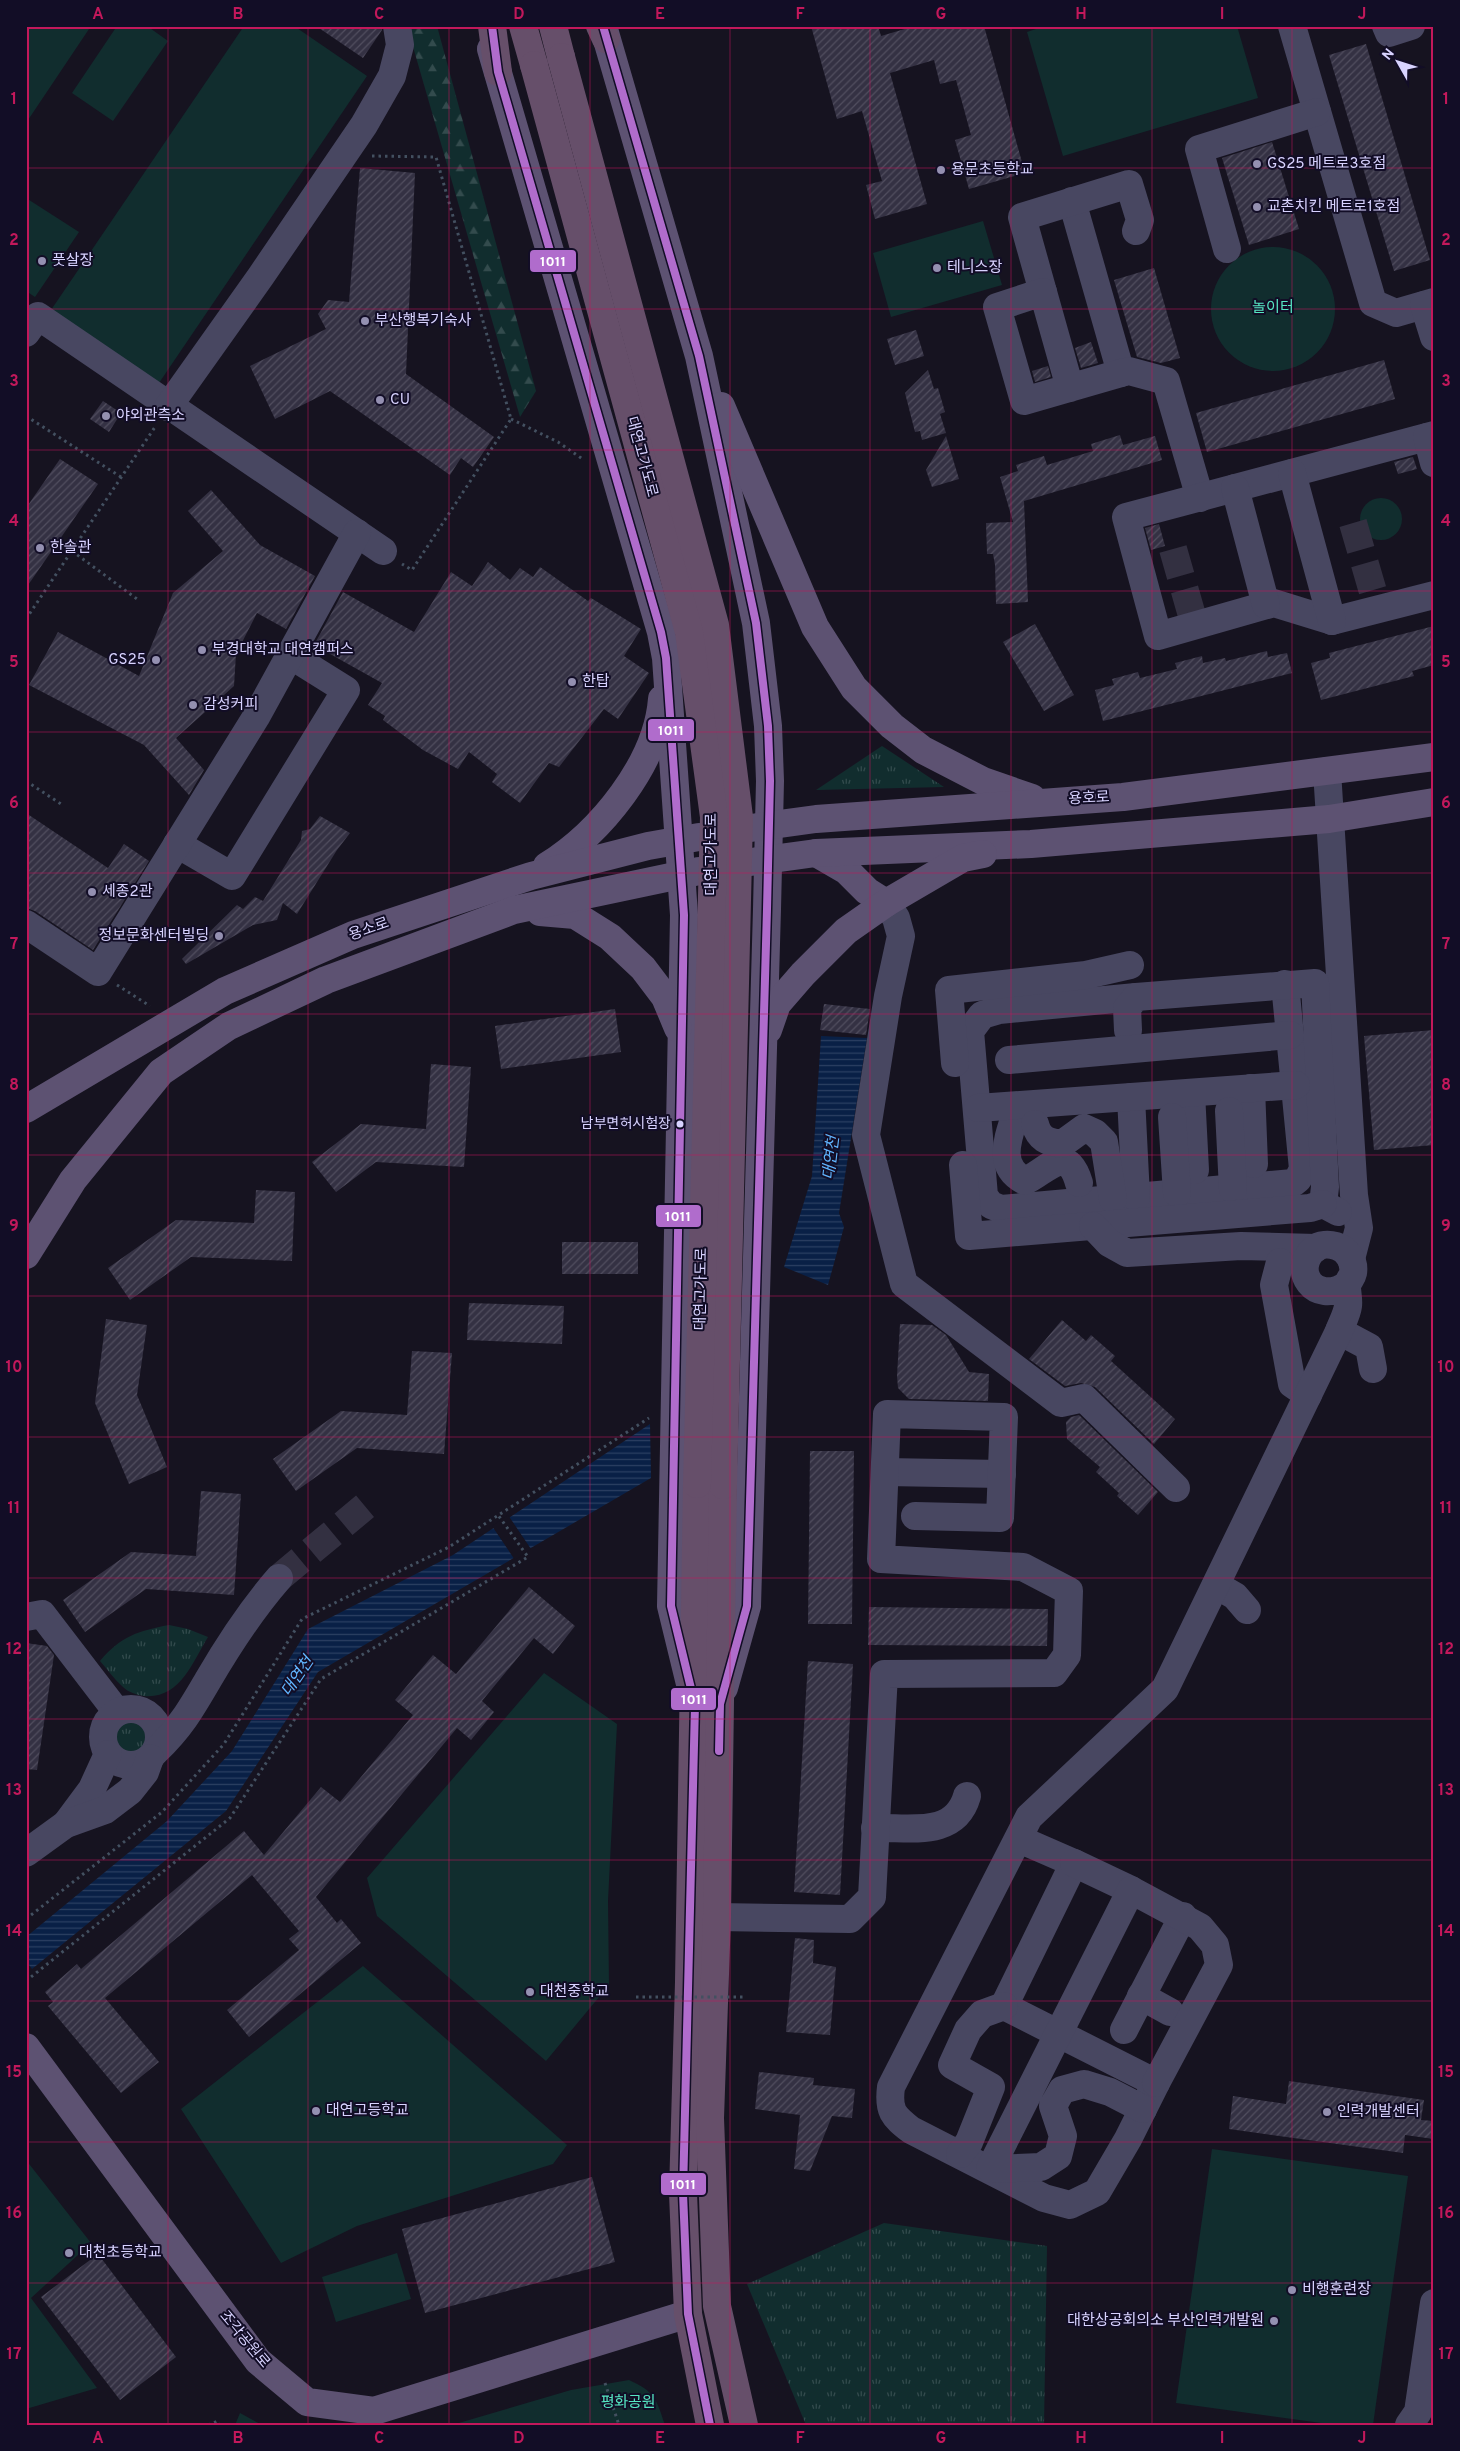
<svg xmlns="http://www.w3.org/2000/svg" width="1460" height="2451" viewBox="0 0 1460 2451" font-family="Overpass,'Noto Sans KR',sans-serif">
<defs>
<pattern id="grass-tufts" width="24" height="20" patternUnits="userSpaceOnUse" patternTransform="scale(1.25)"><rect width="24" height="20" fill="#112d2e"/><path d="M3 7l-1-3M5 7V3M7 7l1-3M15 17l-1-3M17 17v-4M19 17l1-3" fill="none" stroke="#334b4d"/></pattern>
<pattern id="forest-firs" width="22" height="20" patternUnits="userSpaceOnUse" patternTransform="scale(1.25)"><rect width="22" height="20" fill="#112d2e"/><path d="M5 1l3.5 6h-7zM16 11l3.5 6h-7z" fill="#334b4d"/></pattern>
<pattern id="water-rules" width="6" height="5" patternUnits="userSpaceOnUse" patternTransform="scale(1.25)"><rect width="6" height="5" fill="#092046"/><path d="M0 2.5h6" fill="none" stroke="#2c4062"/></pattern>
<pattern id="building-hatch" width="6" height="6" patternUnits="userSpaceOnUse" patternTransform="scale(1.25)"><rect width="6" height="6" fill="#343143"/><path d="M-1 1l2-2M0 6l6-6M5 7l2-2" fill="none" stroke="#514e5f"/></pattern>
</defs>
<rect width="100%" height="100%" fill="#161320"/>
<!-- grass -->
<g fill="url(#grass-tufts)">
<path d="M882,746l62,41 -129,3h1z"/>
<path d="M169,1625l19,4 20,8c-16,26 -28,62 -64,59 -7,-1 -16,-4 -21,-9 -9,-8 -16,-18 -23,-26 21,-25 38,-30 69,-36z"/>
<circle cx="131" cy="1739" r="17"/>
<path d="M884,2223l163,23 -3,179h-238l-59,-141z"/>
</g>
<!-- forest -->
<path fill="url(#forest-firs)" d="M407,26h30l99,365 -16,26z"/>
<!-- park -->
<g fill="#112d2e">
<path d="M26,26h65l-65,97z"/>
<path d="M117,26h30l21,15 -55,80 -41,-28z"/>
<path d="M244,26h50l73,50 -208,307 -108,-73z"/>
<path d="M1045,26h192l21,72 -195,58 -36,-124z"/>
<path d="M26,198l53,34 -44,65 -9,-6z"/>
<path d="M983,221l19,64 -111,32 -18,-64z"/>
<circle cx="1273" cy="309" r="62"/>
<circle cx="1381" cy="519" r="21"/>
<path d="M544,1673l73,51 -9,177 1,84 -63,76 -169,-145 -10,-38z"/>
<path d="M363,1966l204,179 -14,19 -196,62 -76,37 -100,-154z"/>
<path d="M1212,2149l196,27 -35,249h-37l-160,-22z"/>
<path d="M26,2160l65,83 -60,55 66,90 -71,21z"/>
<path d="M397,2253l14,46 -75,23 -14,-45z"/>
<path d="M629,2380c26,12 27,18 36,45h-213l119,-35z"/>
<path d="M240,2413l22,12h-27z"/>
</g>
<!-- water -->
<g fill="url(#water-rules)">
<path d="M821,1036l46,2 -28,175 5,14 -16,58 -44,-18 28,-91z"/>
<path d="M650,1424l1,54 -333,194 -92,139 -194,158 -6,-8v-24l141,-116 65,-70 76,-122 145,-74z"/>
</g>
<!-- pier -->
<path fill="#161320" d="M508,1515l23,34 -16,11 -23,-34z"/>
<!-- building -->
<g fill="url(#building-hatch)">
<path d="M316,26h66v4l-19,28z"/>
<path d="M811,26h67l3,10 34,-10h69l41,147 -56,16 -14,-49 16,-5 -15,-55 -16,4 -6,-24 -44,13 37,131 -52,15 -9,-34 16,-4 -20,-70 -25,8z"/>
<path d="M1366,44l64,216 -36,11 -65,-216z"/>
<path d="M1272,142l27,87 -50,16 -27,-87z"/>
<path d="M360,168l55,5 -9,201 88,63 -21,30 -12,-9 -11,17 -120,-84 -55,28 -25,-53 76,-37 -8,-15 10,-14 21,2z"/>
<path d="M1154,268l26,90 -19,5 -24,-6 -23,-77z"/>
<path d="M916,330l8,26 -29,9 -8,-26z"/>
<path d="M1091,342l7,21 -17,5 -6,-20z"/>
<path d="M1384,360l11,39 -188,53 -11,-39z"/>
<path d="M1048,366l3,11 -16,5 -3,-11z"/>
<path d="M928,370l6,19 4,-1 7,24 -5,2 6,19 -24,7 -2,-9 -5,1 -10,-39z"/>
<path d="M103,401l18,12 -12,19 -19,-13z"/>
<path d="M1120,435l3,10 32,-9 7,24 -138,41 4,101 -32,2 -1,-39 -2,-11h-6l-1,-31 27,-1 -13,-45 18,-6 -2,-6 28,-9 3,9 46,-14 -2,-7z"/>
<path d="M946,436l13,43 -27,8 -6,-17z"/>
<path d="M1413,457l4,12 -19,5 -4,-12z"/>
<path d="M60,459l38,25 -72,104v-80z"/>
<path d="M211,490l49,55 55,31 -29,53 -29,-16 -21,41 -2,32 -58,52 28,32 -15,25 -45,-50 -115,-60 29,-53 81,44 34,-83 50,-42 -35,-40z"/>
<path d="M1159,524l6,22 -14,4 -6,-22z"/>
<path d="M488,562l22,18 10,-12 13,9 7,-10 48,34 3,-3 50,31 -17,27 25,17 -31,46 -14,-10 -45,58 -10,-4 -29,40 -28,-21 5,-8 -28,-22 -11,17 -35,-19 -40,-30 2,-4 -17,-11 14,-22 -68,-38 29,-53 71,40 37,-60 21,14z"/>
<path d="M1035,624l39,71 -30,16 -41,-69z"/>
<path d="M1434,626v39l-22,6 2,5 -93,24 -10,-37 19,-5 -1,-5z"/>
<path d="M1267,651l1,6 19,-4 5,20 -189,48 -8,-31 19,-5 -2,-6 26,-7 2,6 37,-9 -2,-6 27,-7 1,7 22,-5 1,3z"/>
<path d="M26,813l82,55 16,-24 25,17 -56,89 -58,-39 -9,-3z"/>
<path d="M320,816l30,17 -13,17 -40,64 -14,-11 -6,17 -24,5 -67,39 -4,-5 55,-54 6,4 12,-12 8,4 38,-61 1,-9 8,-2z"/>
<path d="M824,1004l46,5 -4,26 -46,-5z"/>
<path d="M615,1009l6,43 -120,17 -6,-43z"/>
<path d="M1434,1030v115l-60,5 -10,-114z"/>
<path d="M431,1064l40,3 -7,100 -88,-5 -40,30 -24,-30 49,-38 65,5z"/>
<path d="M256,1190l39,2 -3,69 -101,-4 -61,43 -22,-32 68,-48 78,3z"/>
<rect x="562" y="1242" width="76" height="32"/>
<path d="M469,1303l95,3 -2,38 -95,-4z"/>
<path d="M106,1319l41,6 -10,70 30,72 -38,17 -34,-81z"/>
<path d="M1062,1320l24,21 5,-6 24,21 -4,5 64,58 -21,25 -59,-57 -14,-4 -16,3 -36,-27z"/>
<path d="M900,1324l32,1 14,10 23,37 20,2 -1,27 -79,-2 -11,-11 -1,-12z"/>
<path d="M412,1351l40,2 -8,101 -87,-6 -61,43 -23,-32 68,-48 66,4z"/>
<path d="M1079,1415l79,77 -20,23 -21,-19 2,-3 -23,-21 4,-5 -33,-28 -1,-17 5,-5z"/>
<path d="M810,1451h44l-2,173h-44z"/>
<path d="M201,1491l40,3 -7,101 -88,-6 -61,43 -22,-32 68,-48 65,4z"/>
<path d="M529,1587l46,39 -22,28 -19,-16 -52,63 12,11 -23,28 -14,-12 -141,169 21,26 4,-4 20,24 -112,94 -22,-27 72,-60 -10,-11 10,-8 -47,-56 -147,123 54,64 -38,31 -73,-87 5,-4 -8,-10 32,-28 4,5 163,-138 20,24 57,-68 19,15 73,-87 -18,-15 38,-45 23,19z"/>
<path d="M869,1607l179,2 -1,37 -179,-1z"/>
<path d="M26,1643l21,3 7,9 -17,115 -11,-1z"/>
<path d="M808,1661l45,3 -13,231 -46,-3z"/>
<path d="M795,1938l19,2 -1,23 23,4 -6,68 -44,-3z"/>
<path d="M759,2072l55,6 -1,7 42,4 -3,29 -20,-2 -22,55 -16,-2 6,-54 -45,-6z"/>
<path d="M1289,2081l135,19 -3,20 13,1v18l-29,-4 -2,18 -174,-24 4,-33 53,8z"/>
<path d="M592,2177l23,85 -190,51 -23,-84z"/>
<path d="M98,2254l78,103 -56,43 -79,-103z"/>
</g>
<g fill="none" stroke-linecap="round" stroke-linejoin="round">
<!-- minor-tunnel -->
<g stroke="#333041" stroke-width="28" stroke-dasharray="28 14" stroke-linecap="butt">
<path d="M1353,523l25,86"/>
<path d="M1173,549l22,77"/>
<path d="M279,1578l96,-80"/>
</g>
<!-- path -->
<g stroke="#435060" stroke-width="3" stroke-dasharray="2.5 4" stroke-linecap="butt">
<path d="M372,156l64,1 75,262 -99,151 -10,-6"/>
<path d="M26,416l95,61"/>
<path d="M511,419l47,23 26,18"/>
<path d="M72,551l65,48"/>
<path d="M26,619l129,-192"/>
<path d="M26,781l38,25"/>
<path d="M117,985l33,21"/>
<path d="M26,1919l136,-107 62,-68 78,-125 147,-72 200,-129"/>
<path d="M26,1981l204,-163 91,-139 207,-122 -30,-42"/>
<path d="M605,2383l14,42"/>
<path d="M208,2425l10,-4 1,4"/>
</g>
<!-- minor -->
<g stroke="#484761" stroke-width="28">
<path d="M1292,26l81,277 23,10 38,-11"/>
<path d="M1386,26l3,7 22,-7"/>
<path d="M1072,201l49,172"/>
<path d="M1227,249l-28,-100 118,-37"/>
<path d="M1043,292l-21,-75 107,-33 11,36 -4,11"/>
<path d="M1424,305l10,32"/>
<path d="M26,333l12,-17 345,235"/>
<path d="M1070,388l-27,-96 -46,15 27,94 97,-28 8,-2 37,10 34,117"/>
<path d="M168,407l93,-131 103,-151 28,-49 8,-31 -3,-19"/>
<path d="M1434,435l-308,82 32,119 116,-33 58,18 102,-26"/>
<path d="M1427,437l7,26"/>
<path d="M1292,473l40,148"/>
<path d="M1235,488l31,117"/>
<path d="M1327,771l27,424 5,33 -8,31"/>
<path d="M177,844l55,32 114,-186 -56,-35"/>
<path d="M886,903l10,15 5,18 -13,60 -22,139 38,149 157,119 23,-5 92,90"/>
<path d="M26,924l72,48 158,-255 101,-184"/>
<path d="M1136,997l-137,13 -17,5 -12,16 14,165 7,9 10,4 292,-26 5,-4 5,-10 -18,-185"/>
<path d="M1128,1030l-1,-22 9,-11 179,-14 10,204 -2,17 15,8"/>
<path d="M1009,1060l281,-25"/>
<path d="M955,1063l-6,-73 137,-15 44,-10"/>
<path d="M1251,1088l3,76"/>
<path d="M1191,1093l4,77"/>
<path d="M1131,1097l5,100"/>
<path d="M1018,1106c-7,26 -25,59 7,75 22,-10 42,-39 54,2"/>
<path d="M978,1108l318,-23"/>
<path d="M1229,1111l4,78"/>
<path d="M1172,1117l5,76"/>
<path d="M1035,1124c4,15 12,18 27,20l22,-16 11,5 9,9 9,57"/>
<path d="M963,1165l6,71 341,-28 13,-4"/>
<path d="M1093,1226l16,17 18,10 114,-7 75,2"/>
<path d="M1280,1262l-6,23 18,99 16,11"/>
<path d="M1339,1331l30,16 4,22"/>
<path d="M885,1472l117,2"/>
<path d="M1216,1585l19,11 12,14"/>
<path d="M26,1617l16,-3 75,98"/>
<circle cx="131" cy="1737" r="28"/>
<path d="M156,1751c25,-24 35,-42 52,-71 21,-36 44,-71 71,-102"/>
<path d="M66,1824l26,-35 16,-35"/>
<path d="M875,1828c35,-1 80,10 92,-32"/>
<path d="M1019,1839l55,24 -70,143 152,77 -28,56 -31,53 -27,13 -26,-7 -133,-68c-18,-14 -23,-19 -20,-43l138,-270 136,-128 174,-358c3,-8 8,-17 9,-25 1,-6 -1,-13 -1,-19 0,-5 5,-9 6,-14 2,-12 -6,-24 -17,-27 -7,-2 -16,-2 -22,3 -23,21 0,57 33,36"/>
<path d="M26,1853l40,-29 39,-14 25,-19 15,-19 5,-14"/>
<path d="M1074,1863l57,27"/>
<path d="M717,1917l133,2 22,-22 12,-223 170,-1 13,-18 2,-64 -46,-24 -142,-8 6,-145 117,3 -4,101 -85,-2"/>
<path d="M1141,1996l29,16"/>
<path d="M1124,2030l59,-114"/>
<path d="M1143,2109l-33,-17 -26,-8 -22,6 -9,16 10,30 -5,20 -17,11 -51,2 141,-279 69,37 15,18 4,20 -63,118"/>
<path d="M960,2154l9,-12 22,-55 -39,-22 16,-35 14,-16 22,-8"/>
<path d="M1409,2425l9,-13 16,-109"/>
</g>
<!-- major -->
<g stroke="#5d5272" stroke-width="28">
<path d="M603,26l96,330 57,267 12,103 2,55 -3,128 -20,697 -23,82"/>
<path d="M491,49l170,583 5,26 18,257 -13,691 19,78"/>
<path d="M721,406l94,221 39,61 38,38 31,24 60,31 49,17"/>
<path d="M751,828l65,-9 307,-22 311,-40"/>
<path d="M816,853l31,18 20,20 19,12"/>
<path d="M751,862l65,-9 215,-9 298,-25 105,-17"/>
<path d="M547,866c53,-33 110,-102 115,-167"/>
<path d="M540,912l35,3 35,22 33,31 22,29 13,31"/>
<path d="M768,1030l9,-26 26,-30 43,-43 40,-28 77,-45 20,-4"/>
<path d="M26,1109l199,-118 128,-56 178,-59 117,-30 51,-9"/>
<path d="M26,1255l47,-75 88,-108 68,-46 97,-46 188,-70 185,-39"/>
<path d="M26,2047l232,314 49,41 67,9 314,-97"/>
</g>
<!-- highway -->
<g stroke="#664f6a" stroke-width="28">
<path d="M492,26l6,46"/>
<path d="M523,26l11,39"/>
<path d="M553,26l8,31"/>
<path d="M600,26l6,13"/>
<path d="M697,1484l-8,498 -6,211 5,121 22,111"/>
<path d="M723,1485l-6,432 -7,201 7,188 27,119"/>
</g>
<!-- path-bridge -->
<path stroke="#435060" stroke-width="3" stroke-dasharray="2.5 4" stroke-linecap="butt" d="M636,1997h107"/>
<!-- highway-bridge -->
<g stroke="#664f6a" stroke-width="28">
<path d="M561,57l154,568 24,192 -16,668"/>
<path d="M534,65l155,567 25,185 -17,667"/>
</g>
<!-- bus-1 casing -->
<g stroke="#120d26" stroke-width="11">
<g id="bus-1">
<path d="M492,26l6,46 163,560 5,26 18,257 -13,691 24,99 -12,488 5,121 22,111"/>
<path d="M603,26l96,330 57,267 12,103 2,55 -3,128 -20,697 -27,98 -1,47"/>
</g>
</g>
<!-- bus-1 -->
<use href="#bus-1" stroke="#b06ccc" stroke-width="8"/>
</g>
<!-- grid -->
<path fill="none" stroke="#c2185b" stroke-width="1" stroke-opacity="0.55" d="M168,26v2399M308,26v2399M449,26v2399M590,26v2399M730,26v2399M870,26v2399M1011,26v2399M1152,26v2399M1292,26v2399M26,168h1408M26,309h1408M26,450h1408M26,591h1408M26,732h1408M26,873h1408M26,1014h1408M26,1155h1408M26,1296h1408M26,1437h1408M26,1578h1408M26,1719h1408M26,1860h1408M26,2001h1408M26,2142h1408M26,2283h1408"/>
<!-- markers -->
<g fill="#9490b1" stroke="#120d26" stroke-width="2">
<circle cx="1257" cy="164" r="5"/>
<circle cx="941" cy="170" r="5"/>
<circle cx="1257" cy="207" r="5"/>
<circle cx="42" cy="261" r="5"/>
<circle cx="937" cy="268" r="5"/>
<circle cx="365" cy="321" r="5"/>
<circle cx="380" cy="400" r="5"/>
<circle cx="106" cy="416" r="5"/>
<circle cx="40" cy="548" r="5"/>
<circle cx="202" cy="650" r="5"/>
<circle cx="156" cy="660" r="5"/>
<circle cx="572" cy="682" r="5"/>
<circle cx="193" cy="705" r="5"/>
<circle cx="92" cy="892" r="5"/>
<circle cx="219" cy="936" r="5"/>
<circle cx="530" cy="1992" r="5"/>
<circle cx="316" cy="2111" r="5"/>
<circle cx="1327" cy="2112" r="5"/>
<circle cx="69" cy="2253" r="5"/>
<circle cx="1292" cy="2290" r="5"/>
<circle cx="1274" cy="2321" r="5"/>
</g>
<circle fill="#d8d3ff" stroke="#120d26" stroke-width="2" cx="680" cy="1124" r="4.5"/>
<g text-anchor="middle" dominant-baseline="central" stroke-width="4" stroke-linejoin="round" paint-order="stroke">
<!-- bus labels -->
<g font-size="14" fill="#d8d3ff" stroke="#120d26" text-anchor="end">
<text x="671" y="1124">남부면허시험장</text>
</g>
<!-- poi labels -->
<g font-size="15" fill="#d8d3ff" stroke="#120d26" text-anchor="start">
<text x="1267" y="164">GS25 메트로3호점</text>
<text x="951" y="170">용문초등학교</text>
<text x="1267" y="207">교촌치킨 메트로1호점</text>
<text x="52" y="261">풋살장</text>
<text x="947" y="268">테니스장</text>
<text x="375" y="321">부산행복기숙사</text>
<text x="390" y="400">CU</text>
<text x="116" y="416">야외관측소</text>
<text x="50" y="548">한솔관</text>
<text x="212" y="650">부경대학교 대연캠퍼스</text>
<text x="146" y="660" text-anchor="end">GS25</text>
<text x="582" y="682">한탑</text>
<text x="203" y="705">감성커피</text>
<text x="102" y="892">세종2관</text>
<text x="209" y="936" text-anchor="end">정보문화센터빌딩</text>
<text x="540" y="1992">대천중학교</text>
<text x="326" y="2111">대연고등학교</text>
<text x="1337" y="2112">인력개발센터</text>
<text x="79" y="2253">대천초등학교</text>
<text x="1302" y="2290">비행훈련장</text>
<text x="1264" y="2321" text-anchor="end">대한상공회의소 부산인력개발원</text>
</g>
<!-- park labels -->
<g font-size="15" fill="#56e7c3" stroke="#120d26">
<text x="1273" y="308">놀이터</text>
<text x="628" y="2403">평화공원</text>
</g>
<!-- street labels -->
<g font-size="15" fill="#d8d3ff" stroke="#120d26">
<text transform="translate(641 457) rotate(75)">대연고가도로</text>
<text transform="translate(1089 799) rotate(-3)">용호로</text>
<text transform="translate(712 854) rotate(-90)">대연고가도로</text>
<text transform="translate(369 930) rotate(-19)">용소로</text>
<text transform="translate(702 1289) rotate(-89)">대연고가도로</text>
<text transform="translate(244 2340) rotate(50)">조각공원로</text>
</g>
<!-- water labels -->
<g font-size="16" font-style="italic" fill="#61b5ff" stroke="#120d26">
<text transform="translate(832 1158) rotate(-83)">대연천</text>
<text transform="translate(298 1677) rotate(-56)">대연천</text>
</g>
</g>
<g stroke="#120d26" stroke-width="2">
<rect x="529" y="249" width="48" height="24" rx="5" fill="#b06ccc"/>
<rect x="647" y="718" width="48" height="24" rx="5" fill="#b06ccc"/>
<rect x="655" y="1204" width="47" height="24" rx="5" fill="#b06ccc"/>
<rect x="670" y="1687" width="47" height="24" rx="5" fill="#b06ccc"/>
<rect x="660" y="2172" width="47" height="24" rx="5" fill="#b06ccc"/>
</g>
<g font-size="14" text-anchor="middle" font-weight="bold" fill="#fff">
<text x="553" y="266">1011</text>
<text x="671" y="735">1011</text>
<text x="678" y="1221">1011</text>
<text x="694" y="1704">1011</text>
<text x="683" y="2189">1011</text>
</g>
<!-- border -->
<rect width="1460" height="2451" fill="none" stroke="#120d26" stroke-width="55"/>
<!-- north arrow -->
<g transform="translate(1398 62) rotate(309)" stroke="#120d26" stroke-width="4" paint-order="stroke">
<path d="M0-4L9 19L0 12L-9 19Z" fill="#d8d3ff"/>
<text y="-8" font-size="14" font-weight="bold" text-anchor="middle" fill="#d8d3ff">N</text>
</g>
<rect x="28" y="28" width="1404" height="2396" fill="none" stroke="#c2185b" stroke-width="2"/>
<g font-size="16" text-anchor="middle" font-weight="bold" fill="#c2185b">
<text x="98" y="19">A</text>
<text x="238" y="19">B</text>
<text x="379" y="19">C</text>
<text x="519" y="19">D</text>
<text x="660" y="19">E</text>
<text x="800" y="19">F</text>
<text x="941" y="19">G</text>
<text x="1081" y="19">H</text>
<text x="1222" y="19">I</text>
<text x="1362" y="19">J</text>
<text x="14" y="104">1</text>
<text x="1446" y="104">1</text>
<text x="14" y="245">2</text>
<text x="1446" y="245">2</text>
<text x="14" y="386">3</text>
<text x="1446" y="386">3</text>
<text x="14" y="526">4</text>
<text x="1446" y="526">4</text>
<text x="14" y="667">5</text>
<text x="1446" y="667">5</text>
<text x="14" y="808">6</text>
<text x="1446" y="808">6</text>
<text x="14" y="949">7</text>
<text x="1446" y="949">7</text>
<text x="14" y="1090">8</text>
<text x="1446" y="1090">8</text>
<text x="14" y="1231">9</text>
<text x="1446" y="1231">9</text>
<text x="14" y="1372">10</text>
<text x="1446" y="1372">10</text>
<text x="14" y="1513">11</text>
<text x="1446" y="1513">11</text>
<text x="14" y="1654">12</text>
<text x="1446" y="1654">12</text>
<text x="14" y="1795">13</text>
<text x="1446" y="1795">13</text>
<text x="14" y="1936">14</text>
<text x="1446" y="1936">14</text>
<text x="14" y="2077">15</text>
<text x="1446" y="2077">15</text>
<text x="14" y="2218">16</text>
<text x="1446" y="2218">16</text>
<text x="14" y="2359">17</text>
<text x="1446" y="2359">17</text>
<text x="98" y="2443">A</text>
<text x="238" y="2443">B</text>
<text x="379" y="2443">C</text>
<text x="519" y="2443">D</text>
<text x="660" y="2443">E</text>
<text x="800" y="2443">F</text>
<text x="941" y="2443">G</text>
<text x="1081" y="2443">H</text>
<text x="1222" y="2443">I</text>
<text x="1362" y="2443">J</text>
</g>
</svg>
